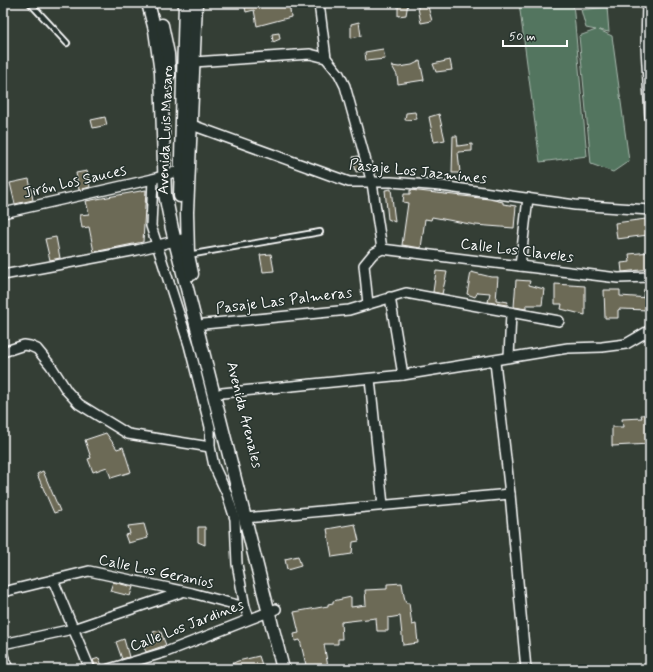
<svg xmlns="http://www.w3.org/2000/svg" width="653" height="672" viewBox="0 0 653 672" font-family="Mynerve,sans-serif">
<rect width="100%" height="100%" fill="#343e35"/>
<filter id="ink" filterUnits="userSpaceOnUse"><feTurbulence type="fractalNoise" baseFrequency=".025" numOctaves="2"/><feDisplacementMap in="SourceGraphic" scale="8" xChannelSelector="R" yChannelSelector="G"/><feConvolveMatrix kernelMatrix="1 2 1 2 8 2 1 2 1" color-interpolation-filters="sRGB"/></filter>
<g filter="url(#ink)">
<!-- green -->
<g fill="#53745f" stroke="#a9baaf">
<path d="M519,3h54l14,153 -47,6z"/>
<path d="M607,7l2,25 -10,-2 13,6 17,125 -16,11 -22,-8 -12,-128 17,-6 -10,-2 -5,-18z"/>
</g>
<!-- building -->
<g fill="#6c6a56" stroke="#fff">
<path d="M244,3h45l2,14 -34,9 -3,-16 -8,2z"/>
<path d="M398,3h10l-2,12 -8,1z"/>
<path d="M417,3h10l5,18 -11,2z"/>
<path d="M359,22l2,14 -10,2v-14z"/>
<path d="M279,33l1,6 -7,3 -1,-8z"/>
<path d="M383,49l2,10 -19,2 -1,-9z"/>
<path d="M450,60l2,10 -16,2 -3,-8z"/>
<path d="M420,61l4,19 -26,4 -1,-9 -5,-9 7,1 13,-2z"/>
<path d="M415,112l2,7 -12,1 1,-7z"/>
<path d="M439,114l6,26 -11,2 -5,-25z"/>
<path d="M105,117l2,8 -14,3 -2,-8z"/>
<path d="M453,136h4l1,10 14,-2v7l-14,1 2,21h-8z"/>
<path d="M358,156l4,15 -6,1 -3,-15z"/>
<path d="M87,171l3,16 -11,3 -3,-17z"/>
<path d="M29,179l4,21 -18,4 -5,-21z"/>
<path d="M391,189l4,33 -7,-3 -3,-29z"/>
<path d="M146,190l-3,52 -49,10 -5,-25 -7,1 -2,-13 9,-1 -3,-13z"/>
<path d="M410,190l79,9 14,3v2l13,2 -2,22 -39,-3 -43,-8 -1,3 -6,-1 -4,29 -19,-3 6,-42 -5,-1 1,-8h6z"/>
<path d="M646,219l2,16 -31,4 -2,-16z"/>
<path d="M56,237l4,21 -10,2 -5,-21z"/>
<path d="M650,252v17l-28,3 -1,-9 9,-1 -1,-8z"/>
<path d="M271,254l3,17 -11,1 -3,-17z"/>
<path d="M436,271l11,1 -5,22 -9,-2z"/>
<path d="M471,272l20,5h7l-2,23 12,2 -1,3 -19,-3 2,-9 -12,-1 -3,5 -8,-3z"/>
<path d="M516,280l14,1 -1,4 15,4 -2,16h-16v4l-12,-2z"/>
<path d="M555,284l30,2v29l-24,-6 1,-5h-7z"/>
<path d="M644,289l6,2v7l-7,-1z"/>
<path d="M604,290h16v6l29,2v12l-29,-1 -2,1v8h-13z"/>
<path d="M650,414v30l-38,2v-19h11l-1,-8 20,-1 -1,-3z"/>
<path d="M106,433l11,16 6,-2 8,25 -20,6 -4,-11 -14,5 -5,-13 3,-1 -6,-18z"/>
<path d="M43,471l17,40 -6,2 -17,-39z"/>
<path d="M144,524l4,14 -20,5 -3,-8 5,-1 -2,-8z"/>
<path d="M355,524l4,17 -6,1 -1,12 -20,3 -5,-28z"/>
<path d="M198,527h7v18l-7,-3z"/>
<path d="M298,556l3,10 -14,4 -2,-11z"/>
<path d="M113,582l20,5 -3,9 -20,-5z"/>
<path d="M402,583l2,13 2,7h3l3,22 4,-1 2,19 -15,2 -3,-29 -12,2v13h-11l-1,-13 -35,4 1,17h-4v5h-14l4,23 -21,2 -7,-29 -5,1 -1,-7 5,-1 -5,-21 34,-6v-2l5,-1v-2l18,-4v10l15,-2 -1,-15 22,-1v-5z"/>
<path d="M160,630l6,15 -20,7 -3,-7 13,-5 -3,-8z"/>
<path d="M124,639l5,18 -7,2 -6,-17z"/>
<path d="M259,656l3,9 -15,4h-27l18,-8z"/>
<path d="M99,658l3,8 -6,2 -3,-8z"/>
</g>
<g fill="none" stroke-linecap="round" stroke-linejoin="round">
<!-- lane casing -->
<g stroke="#fff" stroke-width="8">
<g id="lane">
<path d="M30,3l37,40"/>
<path d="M188,255l132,-23"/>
</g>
</g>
<!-- street casing -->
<g stroke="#fff" stroke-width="12">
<g id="street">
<path d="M319,3l7,55 13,16 6,12 27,97 10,66"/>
<path d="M647,3l-1,44 4,70"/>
<path d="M194,62l116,-8 16,4"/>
<path d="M192,125l157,57h42l50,4 134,19 75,5"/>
<path d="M153,179l-2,47 38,119 21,82v20l4,19 13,28 8,25 2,45 8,43"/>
<path d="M3,213l150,-34 28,-9"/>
<path d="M382,249l236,29 32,-1"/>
<path d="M520,266l8,-68"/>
<path d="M3,275l134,-25 46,-11"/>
<path d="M390,297l13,78"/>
<path d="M368,304l-4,-39 9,-11 9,-5"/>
<path d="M204,324l145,-14 57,-17 153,28"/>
<path d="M3,352l21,-7 6,1 7,3 14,17 16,25 12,13 49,30 82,13"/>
<path d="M509,357l2,-44"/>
<path d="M495,362l15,132 16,175"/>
<path d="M370,379l13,126"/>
<path d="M222,393l181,-18 165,-27 34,-1 24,-3 24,-14"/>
<path d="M245,518l265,-24"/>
<path d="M53,580l37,89"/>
<path d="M3,592l86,-21 103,22 53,14 4,11"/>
<path d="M3,644l70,-15 109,-37"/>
<path d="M3,656l5,13"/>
<path d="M109,669l57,-17 110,-43"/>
</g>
</g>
<!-- secondary casing -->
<g stroke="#fff" stroke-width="15">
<g id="secondary">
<path d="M148,3l7,27 6,43 4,121 7,35 111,440"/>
<path d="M162,25l6,29 1,20"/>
<path d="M180,196l5,-193"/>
<path d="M192,274l-4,-19 -1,-43 9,-209"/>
</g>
</g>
<!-- lane -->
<use href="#lane" stroke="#26332d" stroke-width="4.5"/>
<!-- street -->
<use href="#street" stroke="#26332d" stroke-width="9"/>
<!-- secondary -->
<use href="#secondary" stroke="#26332d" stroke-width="12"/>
</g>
</g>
<g text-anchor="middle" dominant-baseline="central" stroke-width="3" stroke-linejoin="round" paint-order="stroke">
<!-- street labels -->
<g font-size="15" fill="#fff" stroke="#26332d">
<text transform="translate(166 130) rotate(-88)">Avenida Luis Masaro</text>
<text transform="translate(418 172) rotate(6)">Pasaje Los Jazmines</text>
<text transform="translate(75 182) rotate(-13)">Jirón Los Sauces</text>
<text transform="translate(517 251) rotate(7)">Calle Los Claveles</text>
<text transform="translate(284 301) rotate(-7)">Pasaje Las Palmeras</text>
<text transform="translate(244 415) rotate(76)">Avenida Arenales</text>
<text transform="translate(156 572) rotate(12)">Calle Los Geranios</text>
<text transform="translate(187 626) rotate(-21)">Calle Los Jardines</text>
</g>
</g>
<!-- margin -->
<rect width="653" height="672" fill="none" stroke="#26332d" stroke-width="16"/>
<rect x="8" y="8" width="637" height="656" fill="none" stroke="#fff" stroke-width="1.5" filter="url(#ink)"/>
<!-- scale -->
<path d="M503 40v6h64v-6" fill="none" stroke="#ffffff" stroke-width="2"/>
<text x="509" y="40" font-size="12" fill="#ffffff" stroke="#26332d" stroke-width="3" paint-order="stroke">50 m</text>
</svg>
